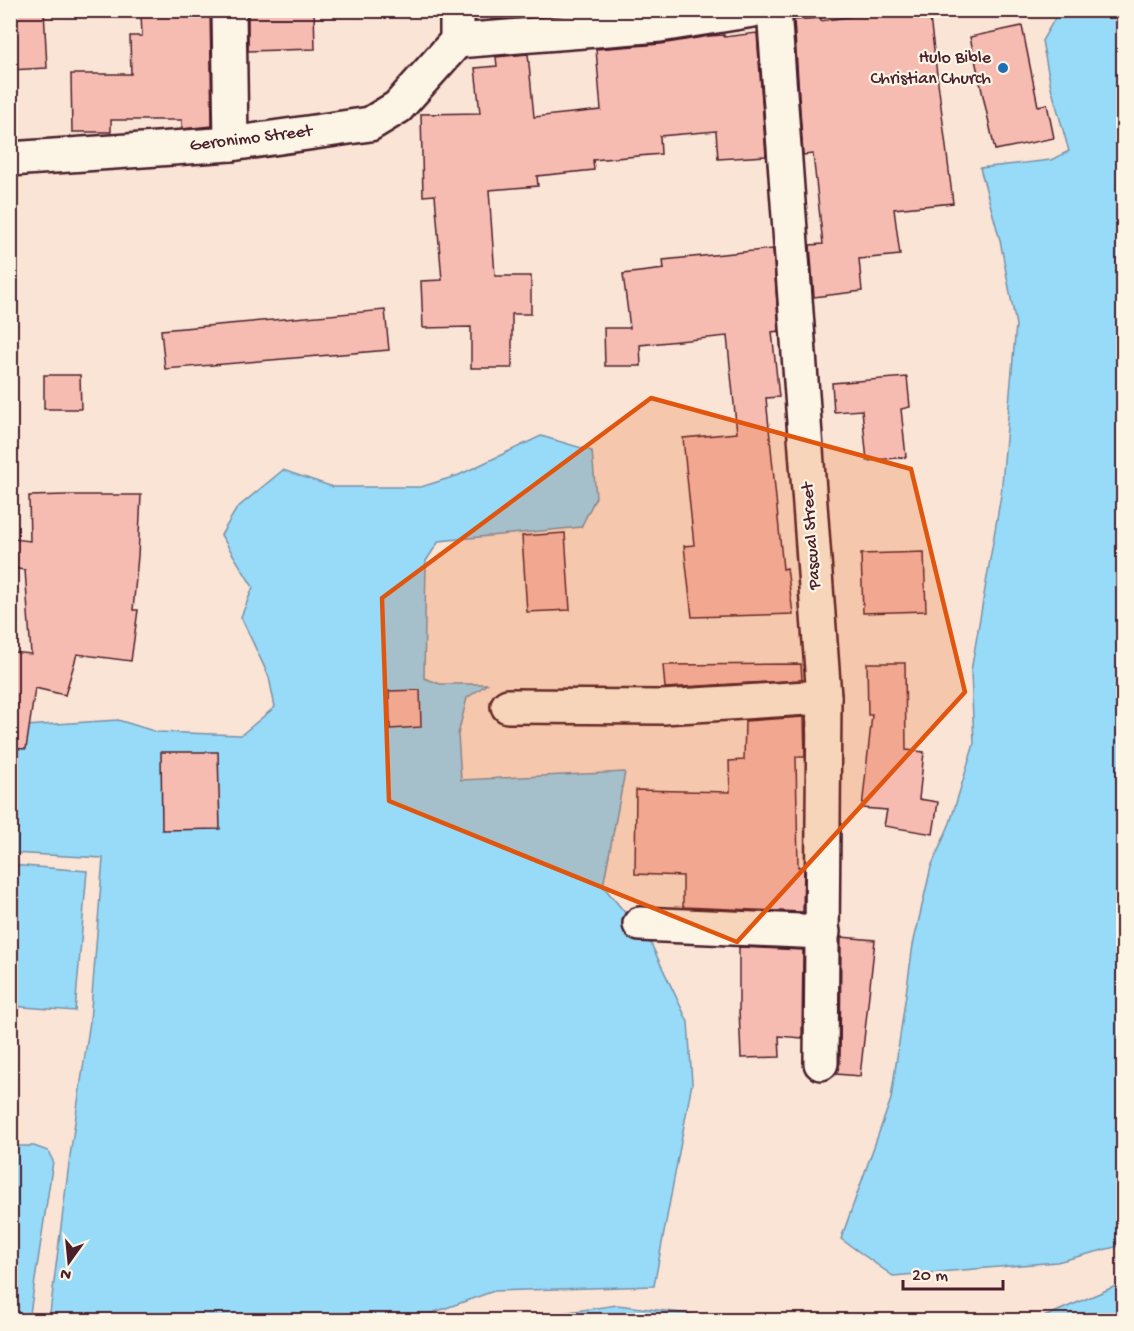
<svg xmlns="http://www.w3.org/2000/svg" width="1134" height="1331" viewBox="0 0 1134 1331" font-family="'Gochi Hand',sans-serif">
<rect width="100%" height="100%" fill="#fae4d5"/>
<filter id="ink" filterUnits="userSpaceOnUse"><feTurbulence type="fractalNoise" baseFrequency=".0167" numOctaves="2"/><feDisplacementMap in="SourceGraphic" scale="12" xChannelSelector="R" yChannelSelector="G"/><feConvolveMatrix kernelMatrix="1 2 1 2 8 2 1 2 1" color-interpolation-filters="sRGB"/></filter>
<g filter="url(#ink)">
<!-- water -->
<g fill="#97dbf9" stroke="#7890a7" stroke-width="1.5">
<path d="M1059,11h64l1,231 -4,1 4,26 -1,976 -66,17 -164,14 -52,-37 50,-140 22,-154 18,-78 19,-44 24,-79 -3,-73 30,-176 15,-170 -16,-85 -20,-72 71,-8 18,-9 -18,-64 -9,-46z"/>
<path d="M541,436l51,15 4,46 -15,30 -142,14 -13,20 -2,117 16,6h47l-20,14 -9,36 3,46 164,-8 -22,114 48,58 37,78 4,61 -38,203 -160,5 -62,22 -64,7h-317l-1,-7 20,-157 20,-135 13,-163 -92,-5 -1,-126 108,-7 39,12 84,3 34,-28 -6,-30 -28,-60 12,-30 -32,-52 16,-27 46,-38 50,17h88l38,-12z"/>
<path d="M11,865l76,6 -12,140 -64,-5z"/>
<path d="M11,1146h23l14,5 5,10 -24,159h-18z"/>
<path d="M1123,1283v37h-86z"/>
<path d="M617,1305l120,15h-224z"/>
</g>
<!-- building -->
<g fill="#f7bcb1" stroke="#4a1f2b" stroke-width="1.5">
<path d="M10,10h34l3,58 -37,2z"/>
<path d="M161,10h49l2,116 -30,3v-9h-71v12h-39l-1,-58h60l-1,-38h12l-1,-22 20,-1z"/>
<path d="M248,10h66l1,39 -67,2z"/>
<path d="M490,10h34l1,7 -34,2z"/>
<path d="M895,10h34l24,193 -59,6 6,46 -41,4 3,32 -48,6 -4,-52 13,-1 -10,-90 -10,1 -9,-135 27,-2v3z"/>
<path d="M1022,26l16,80 9,-2 7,34 -59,12 -25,-113z"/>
<path d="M757,33l9,123 -48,3 -2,-28 -56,5 1,18 -68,6 1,10 -57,6 1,10 -49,4 6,86h36v38h-19v54h-41v-41l-48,1 -2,-47 21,-1 -7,-85 -12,1 -2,-82 59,-1 -5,-45 22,-2 -1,-9 32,-3 6,63 67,-7 -5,-61 65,-5 48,-8 15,-1v2z"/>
<path d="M773,249l6,82 -7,1 7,65 -13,1 17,171 4,-1 6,46 -101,3 -8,-71 10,-1 -11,-107 54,-5 -10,-97 -87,9 1,21h-36l-1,-38h26l-7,-54 41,-5 -1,-9z"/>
<path d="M385,310l4,40 -224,19 -4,-39z"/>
<path d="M44,375h36l1,34h-37z"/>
<path d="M907,377l3,30 -9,2 5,48 -39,4 -5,-51 -28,2 -2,-29z"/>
<path d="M66,495h75l-3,61 -5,54h5l-7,51 -54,-7 -12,41 -30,-7 -9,61 -16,-1v-74l3,-22 18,2 -6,-84 -15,-2 4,-29 16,2 -1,-45z"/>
<path d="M565,533l5,77 -43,2 -5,-76z"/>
<path d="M924,552l2,59 -63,2 -2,-59z"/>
<path d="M867,663h38l1,87 18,2 -5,47 19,3 -5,32 -49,-8 3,-16 -25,-2 10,-93h-4z"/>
<path d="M801,664l1,16 -137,8 -2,-23z"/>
<path d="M420,690l1,37 -31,2 -1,-38z"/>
<path d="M804,717l1,40h-9l2,110h6l-1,45 -120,-5v-31l-48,-2 1,-84 94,2 -1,-31 15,-1 1,-39z"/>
<path d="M161,752h57l2,77 -58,1z"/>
<path d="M841,937l34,3 -15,136 -24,-2 4,-11z"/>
<path d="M739,947l64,3 -1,88 -23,-2 1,21 -39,1 -2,-49z"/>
</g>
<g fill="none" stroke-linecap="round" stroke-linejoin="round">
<!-- minor casing -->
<g stroke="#4a1f2b" stroke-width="38">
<g id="minor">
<path d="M229,10l2,134"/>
<path d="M774,10l50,687 -3,366"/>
<path d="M457,41l203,-16 93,-15"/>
<path d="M457,41v-31"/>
<path d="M10,159l221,-15 139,-20 28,-17 59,-66"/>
<path d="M508,706l155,1 161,-10"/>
<path d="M640,924l183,8"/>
</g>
</g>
<!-- minor -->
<use href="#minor" stroke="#fcf5e5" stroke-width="33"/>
</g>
</g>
<!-- marked area -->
<path fill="#e0560e" fill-opacity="0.2" stroke="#e0560e" stroke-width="4.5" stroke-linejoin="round" d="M651,398l260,71 54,223 -228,250 -348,-141 -7,-203z"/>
<!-- markers -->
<circle fill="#1f6fb2" stroke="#fcf5e5" stroke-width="2" cx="1003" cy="68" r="6"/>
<g text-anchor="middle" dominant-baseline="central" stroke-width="4.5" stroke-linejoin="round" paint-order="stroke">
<!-- poi labels -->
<g font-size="18" fill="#4a1f2b" stroke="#fcf5e5" text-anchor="end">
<text x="991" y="58">Hulo Bible<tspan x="991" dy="21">Christian Church</tspan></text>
</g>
<!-- street labels -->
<g font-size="18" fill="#4a1f2b" stroke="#fcf5e5">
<text transform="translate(251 139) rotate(-7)">Geronimo Street</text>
<text transform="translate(812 536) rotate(-94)">Pascual Street</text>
</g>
</g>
<!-- margin -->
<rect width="1134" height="1331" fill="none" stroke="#fcf5e5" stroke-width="36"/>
<rect x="18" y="18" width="1098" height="1295" fill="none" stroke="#4a1f2b" stroke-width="2" filter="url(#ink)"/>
<!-- north arrow -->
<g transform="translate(69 1262) rotate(195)" stroke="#fcf5e5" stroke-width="4.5" paint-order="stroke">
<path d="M0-4.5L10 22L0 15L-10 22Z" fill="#4a1f2b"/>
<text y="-9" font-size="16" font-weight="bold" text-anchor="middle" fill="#4a1f2b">N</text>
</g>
<!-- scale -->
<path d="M903 1280v9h100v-9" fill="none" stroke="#4a1f2b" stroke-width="3"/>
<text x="912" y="1280" font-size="18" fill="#4a1f2b" stroke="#fcf5e5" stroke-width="4.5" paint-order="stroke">20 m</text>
</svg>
